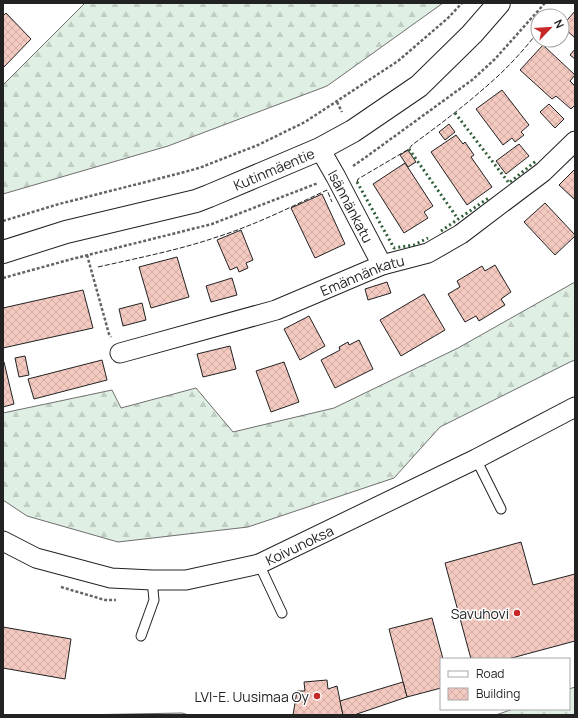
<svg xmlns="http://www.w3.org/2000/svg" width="578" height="718" viewBox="0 0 578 718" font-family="Manrope,sans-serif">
<defs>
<pattern id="forest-firs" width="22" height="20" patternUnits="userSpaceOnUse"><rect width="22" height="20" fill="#e0efe3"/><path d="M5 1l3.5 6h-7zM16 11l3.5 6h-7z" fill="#c0cdc2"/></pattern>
<pattern id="building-cross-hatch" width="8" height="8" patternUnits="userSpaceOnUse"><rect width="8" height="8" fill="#f3c9c0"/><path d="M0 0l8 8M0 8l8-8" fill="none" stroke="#d0aca5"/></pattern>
</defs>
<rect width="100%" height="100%" fill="#fff"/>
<!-- forest -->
<g fill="url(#forest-firs)" stroke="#6f6f6f">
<path d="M85,3h358l-116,83 -159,60 -165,48v-109z"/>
<path d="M575,282v78l-5,2 -130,65 -46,51 -146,49 -130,15 -91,-26 -24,-16v-87l109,-23 9,18 75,-20 37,44 101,-24 124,-60z"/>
<path d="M575,687v28h-79l17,-6h56v-20z"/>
<path d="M182,713l7,2h-112z"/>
</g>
<!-- building -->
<g fill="url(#building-cross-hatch)" stroke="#222">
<path d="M575,11v27l-13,-12z"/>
<path d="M6,13l25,26 -28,29v-52z"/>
<path d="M543,45l32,30 -5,6 5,5v19l-4,4 -15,-13 -4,3 -32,-29z"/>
<path d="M575,49v10l-5,-4z"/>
<path d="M502,90l27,35 -8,7 3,3 -9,7 -3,-4 -9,7 -27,-36z"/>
<path d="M549,104l15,15 -9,9 -15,-16z"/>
<path d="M449,124l6,8 -10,8 -6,-8z"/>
<path d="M456,135l7,9 2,-2 9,13 -3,2 21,30 -25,18 -36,-53z"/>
<path d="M519,144l10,12 -23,18 -10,-13z"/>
<path d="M408,150l8,12 -8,5 -8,-12z"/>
<path d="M405,163l28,43 -9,6 4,6 -24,15 -31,-49z"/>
<path d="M575,169v31l-16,-15z"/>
<path d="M322,194l23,50 -30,14 -24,-50z"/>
<path d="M545,203l30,32v1l-20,19 -31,-33z"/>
<path d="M241,230l12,30 -7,3 2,5 -9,4 -2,-5 -7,3 -13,-30z"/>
<path d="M177,257l12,40 -38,11 -12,-41z"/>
<path d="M495,265l16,27 -10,7 4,6 -26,16 -3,-5 -11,6 -17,-28 12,-7 -3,-6 25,-15 3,5z"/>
<path d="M232,278l5,17 -26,7 -5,-16z"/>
<path d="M387,282l4,11 -23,7 -3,-11z"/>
<path d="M83,290l10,38 -90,20v-40z"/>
<path d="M424,294l21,36 -44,26 -21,-36z"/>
<path d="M142,303l4,17 -23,6 -4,-17z"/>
<path d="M309,316l16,30 -25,14 -16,-31z"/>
<path d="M359,340l14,29 -38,19 -14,-28 19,-10 -1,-3 9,-5 1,3z"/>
<path d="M230,346l6,23 -33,8 -6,-23z"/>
<path d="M25,356l4,19 -10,2 -4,-19z"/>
<path d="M102,360l5,20 -73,19 -6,-20z"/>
<path d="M3,362h1l10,42 -11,3z"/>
<path d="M284,362l15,40 -28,10 -15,-41z"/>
<path d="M521,542l12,43 42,-11v67l-67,18h-37l-26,-96z"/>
<path d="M432,618l11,41h-2v29l-34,9 -18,-68z"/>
<path d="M3,627l68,12 -6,40 -62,-11z"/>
<path d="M327,680l1,9 9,-3 6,29h-50l4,-24h8l-1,-9z"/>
<path d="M403,682l4,15 -53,18h-11l-3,-14z"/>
</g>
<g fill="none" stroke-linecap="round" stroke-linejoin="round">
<!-- lane casing -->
<g stroke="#222" stroke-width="11">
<g id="lane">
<path d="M476,459l25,50"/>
<path d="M259,564l23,49"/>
<path d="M141,636l13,-36 -2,-20"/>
</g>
</g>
<!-- street casing -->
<g stroke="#222" stroke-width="21">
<g id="street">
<path id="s1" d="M320,149l16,28 46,88"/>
<path id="s2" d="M120,353l156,-43 106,-45 46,-12 33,-19 82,-62 32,-31"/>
<path id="s3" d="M3,541l33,17 75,20 41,2h34l73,-16 217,-105 99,-52"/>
</g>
</g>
<!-- secondary casing -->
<g stroke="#222" stroke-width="24">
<g id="secondary">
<path id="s4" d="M3,252l63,-20 130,-31 13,-5 111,-47 33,-18 66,-45 53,-52 27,-31"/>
</g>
</g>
<!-- path -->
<g stroke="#646464" stroke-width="2.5" stroke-dasharray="3 2" stroke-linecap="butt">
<path d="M337,102l5,10"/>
<path d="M353,166l13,-9 106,-77 23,-21 50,-56"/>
<path d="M3,221l56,-17 118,-30 22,-6 59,-23 47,-23 93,-61 50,-43 14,-15"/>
<path d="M87,255l22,79 2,3"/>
<path d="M3,278l69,-19 140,-35 106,-41"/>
<path d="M61,587l44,13h11"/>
</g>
<!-- lane -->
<use href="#lane" stroke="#fff" stroke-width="9"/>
<!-- street -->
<use href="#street" stroke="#fff" stroke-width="19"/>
<!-- secondary -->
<use href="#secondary" stroke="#fff" stroke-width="22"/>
<!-- hedge -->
<g stroke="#2f5e38" stroke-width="3" stroke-dasharray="2 3" stroke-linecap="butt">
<path d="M455,113l54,70 27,-22"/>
<path d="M409,149l49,70"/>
<path d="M357,182l37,66 20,-3 14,-7"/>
<path d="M441,231l49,-34"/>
</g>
<!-- fence -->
<g stroke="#222" stroke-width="1" stroke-dasharray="5 2" stroke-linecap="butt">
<path d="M357,182l1,-3 51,-30 3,-4c30,-22 59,-44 87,-70 14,-13 27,-28 39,-43"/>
<path d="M98,267c40,-9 81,-17 119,-30 38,-12 74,-30 110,-47l5,12"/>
</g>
</g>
<!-- markers -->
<g fill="#c62828" stroke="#fff" stroke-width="1.5">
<circle cx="517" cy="613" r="4"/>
<circle cx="317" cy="696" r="4"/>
</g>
<g text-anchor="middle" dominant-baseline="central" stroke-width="3" stroke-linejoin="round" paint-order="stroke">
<!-- street labels -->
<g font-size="14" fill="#222" stroke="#fff">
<text stroke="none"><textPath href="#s4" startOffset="284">Kutinmäentie</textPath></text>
<text stroke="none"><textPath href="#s1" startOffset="65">Isännänkatu</textPath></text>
<text stroke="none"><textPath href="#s2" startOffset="255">Emännänkatu</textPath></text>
<text stroke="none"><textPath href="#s3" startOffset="309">Koivunoksa</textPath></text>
</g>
<!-- poi labels -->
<g font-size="14" fill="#222" stroke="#fff" text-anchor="end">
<text x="509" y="613">Savuhovi</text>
<text x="309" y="696">LVI-E. Uusimaa Oy</text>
</g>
</g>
<!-- border -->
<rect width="578" height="718" fill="none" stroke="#222222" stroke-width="8"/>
<!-- legend -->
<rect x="440" y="658" width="130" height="52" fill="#ffffff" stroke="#a7a7a7"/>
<rect x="448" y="671" width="20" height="6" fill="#ffffff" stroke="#a7a7a7"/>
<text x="476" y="678" font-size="12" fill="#222222">Road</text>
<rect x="448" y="688" width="20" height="12" fill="url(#building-cross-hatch)" stroke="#a7a7a7"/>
<text x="476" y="698" font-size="12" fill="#222222">Building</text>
<!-- north arrow -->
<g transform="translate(550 28) rotate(65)"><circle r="19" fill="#ffffff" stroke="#a7a7a7"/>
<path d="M0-3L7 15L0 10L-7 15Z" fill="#c62828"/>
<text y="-6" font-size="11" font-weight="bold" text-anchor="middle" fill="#222222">N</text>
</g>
</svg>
